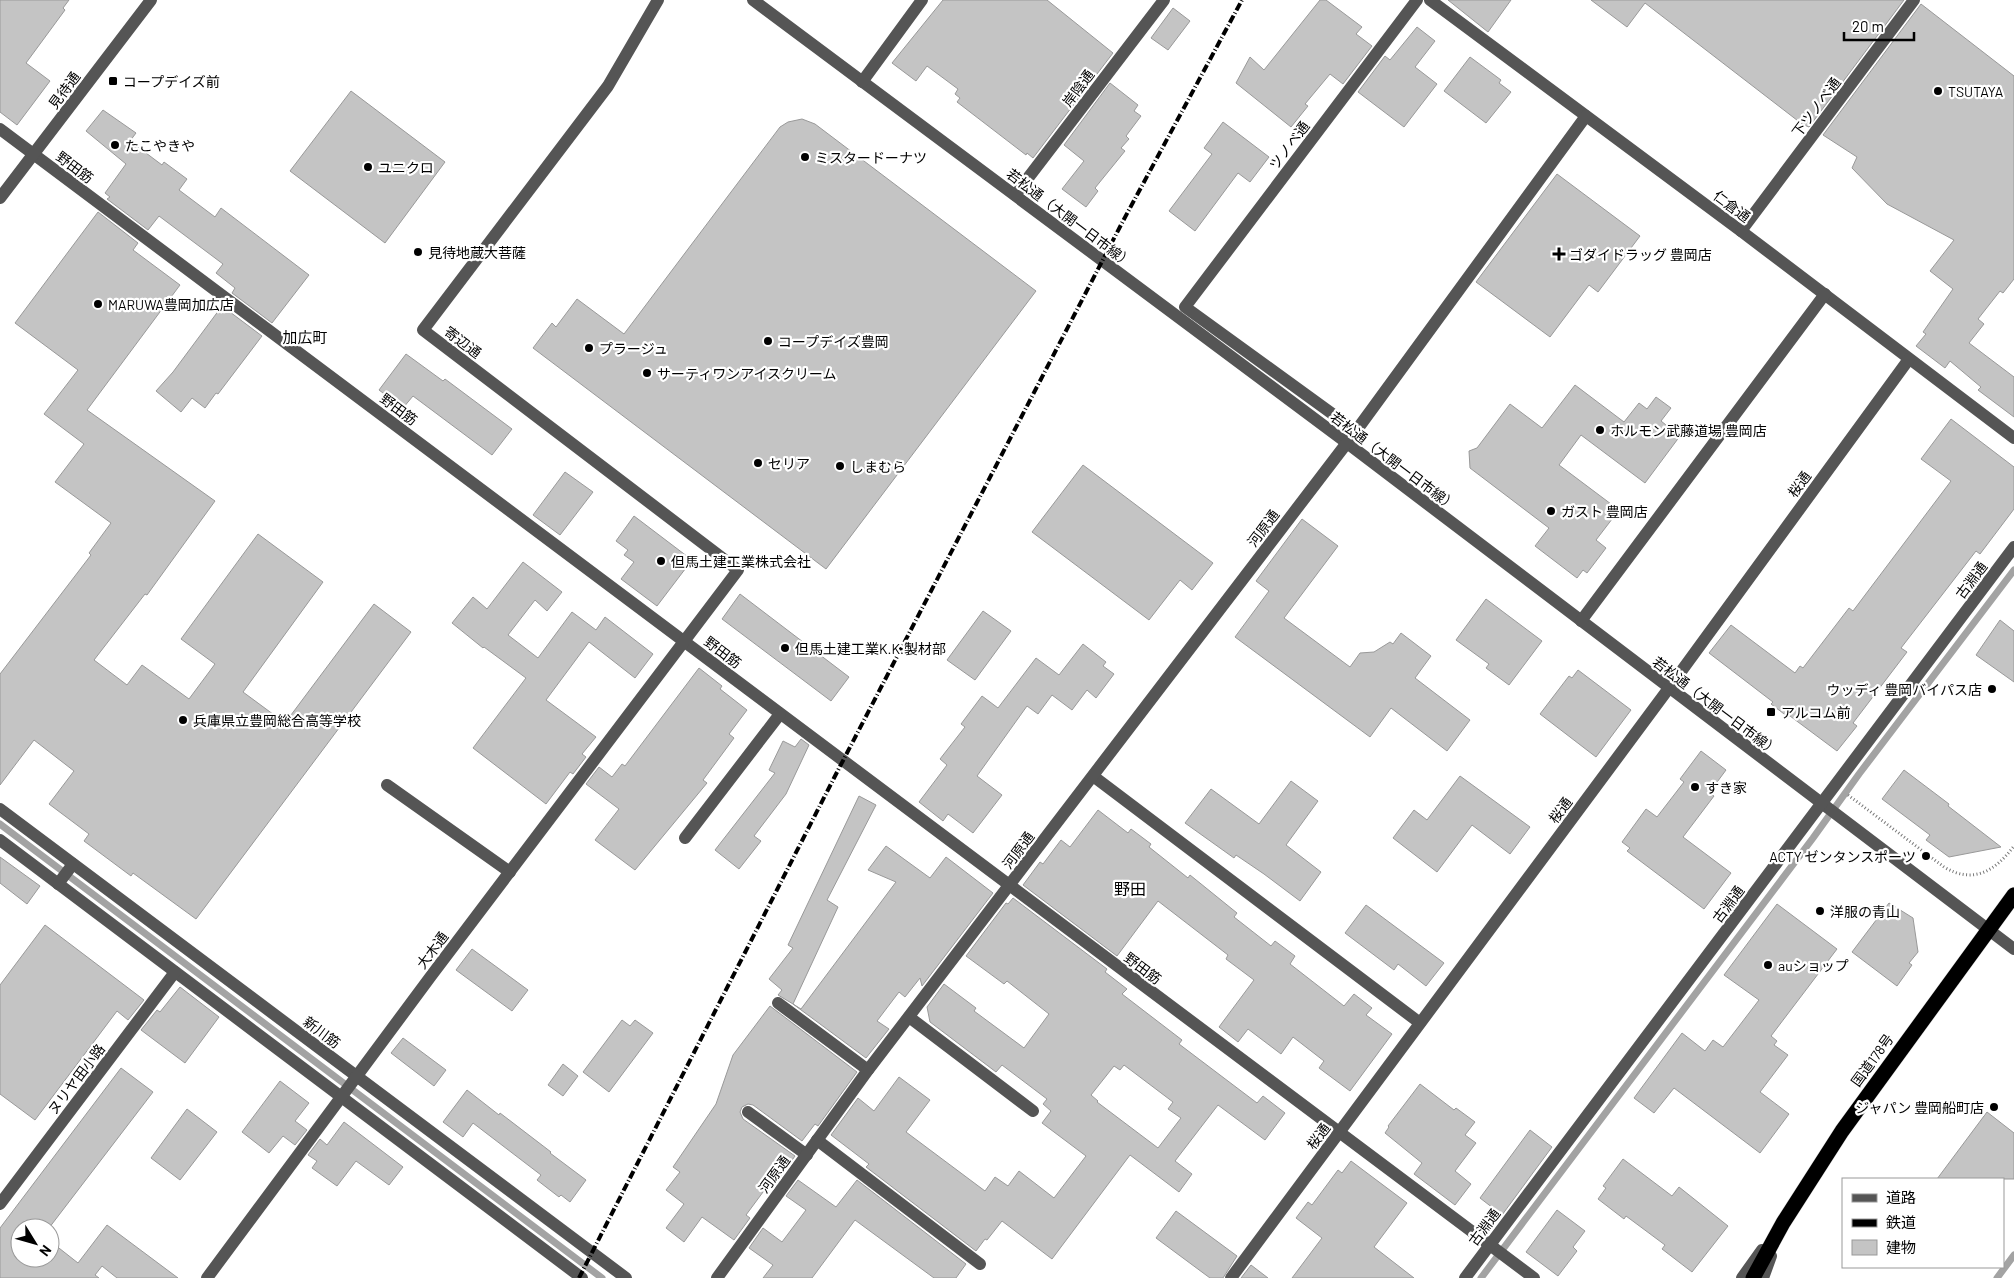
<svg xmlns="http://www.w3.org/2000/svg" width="2014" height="1278" viewBox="0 0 2014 1278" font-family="Barlow,'Noto Sans JP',sans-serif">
<rect width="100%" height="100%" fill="#fff"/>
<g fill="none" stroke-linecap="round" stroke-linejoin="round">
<!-- stream -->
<g stroke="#a3a3a3" stroke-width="7">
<path d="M0,824l602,454"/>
<path d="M1481,1278l332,-440 46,-64 155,-204"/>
<path d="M1997,1278l17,-23"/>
</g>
</g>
<!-- building -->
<g fill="#c4c4c4" stroke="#999" fill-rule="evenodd">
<path d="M0,0h69l-6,8 2,2 -39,53 24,18 -33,44 -17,-13z"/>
<path d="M943,0h104l66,53 -80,105 -6,-5 -1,2 -69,-53 3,-4 -5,-4 3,-5 -31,-23 -11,15 -24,-18z"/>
<path d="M1320,0h6l36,27 -6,7 16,12 -29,38 -13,-10 -25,30 3,2 -17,21 -55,-44 14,-26 14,13z"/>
<path d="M1448,0h63l-23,32z"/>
<path d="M1591,0h313l-95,127 -7,-3 -157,-121 -18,24z"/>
<path d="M1921,4l93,72v203l-11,14 -3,-2 -22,28 6,5 -15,19 45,34v40l-36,-27 3,-3 -31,-26 -5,7 -29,-22 10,-12 -3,-2 30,-43 -23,-18 24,-31 -67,-36 -35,-36 5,-11 -34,-22z"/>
<path d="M1173,8l17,13 -22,29 -17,-12z"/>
<path d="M1417,27l18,14 -20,26 22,17 -33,43 -46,-35 27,-36 5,4z"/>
<path d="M1470,57l31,23 -2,3 12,9 -25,31 -42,-32z"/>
<path d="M1110,83l28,22 -4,6 7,5 -15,20 3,3 -8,9 4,3 -30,37 3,3 -12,16 -24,-18 22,-28 -20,-16z"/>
<path d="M351,91l94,71 -60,81 -95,-72z"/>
<path d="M103,110l33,23 -6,8 32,24 2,-3 23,17 -8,11 36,27 6,-9 88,67 -37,48 -40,-30 3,-5 -19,-15 7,-9 -64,-48 -11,14 -41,-31 3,-2 -5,-4 21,-29 -40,-33z"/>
<path d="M802,119l13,5 221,167 -210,278 -293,-221 19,-25 4,4 21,-28 47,35 156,-207 8,-5z"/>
<path d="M1223,122l46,35 -19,25 -12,-9 -43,58 -26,-20 43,-57 -8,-6z"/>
<path d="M1557,174l83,62 -42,56 -9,-7 -39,52 -74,-55z"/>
<path d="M98,212l40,31 -5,7 47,35 -93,125 128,91 -68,94 -2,-1 -51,66 33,25 15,-20 47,34 26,-35 -34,-25 77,-105 65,48 -80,110 42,31 89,-119 37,28 -215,287 -63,-46 -2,3 -47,-35 5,-7 -40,-30 25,-33 -40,-31 -34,45v-111l91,-119 -2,-2 22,-30 -56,-41 29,-38 -40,-30 34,-44 -63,-47z"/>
<path d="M222,306l40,30 -44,58 -2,-1 -11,15 -13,-10 -11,14 -25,-21 17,-19z"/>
<path d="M406,354l37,27 2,-2 67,50 -20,26 -79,-59 -10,12 -24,-18z"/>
<path d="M1575,385l49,37 15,-19 8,6 9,-12 15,11 -10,13 19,15 -35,47 -64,-48 -22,30 60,45 -23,30 10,8 -19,25 -4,-3 -6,8 -42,-32 14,-18 -79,-60 -1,-17 8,-3 33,-44 32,24z"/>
<path d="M1951,419l63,48v42l-34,45 -4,-3 -75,97 6,4 -54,71 4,3 -20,25 -47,-35 -2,1 -17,-13 2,-2 -64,-49 22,-28 64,48 5,-7 3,2 46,-60 4,3 98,-130 -30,-22z"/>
<path d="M1083,465l130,98 -21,27 -12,-10 -31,40 -117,-88z"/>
<path d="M565,472l28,20 -33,43 -27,-20z"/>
<path d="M634,516l58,44 -35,46 -36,-27 13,-17 -10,-7 4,-5 -12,-9z"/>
<path d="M1302,519l36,27 -54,72 66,49 10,-14 14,-1 16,-10 3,2 8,-11 30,23 -16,22 55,42 -23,31 -56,-43 -21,29 -135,-100 34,-46 -13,-10z"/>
<path d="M523,562l39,30 -15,19 -12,-11 -27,35 30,23 34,-46 24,18 9,-13 48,37 -18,24 -46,-36 -43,58 50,37 -14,17 4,3 -13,17 -3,-2 -24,32 -73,-56 53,-70 -42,-31 -1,1 -31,-25 21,-26 14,12z"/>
<path d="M740,594l109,83 -18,24 -109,-82z"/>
<path d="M1486,599l56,42 -33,44 -23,-17 3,-4 -33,-24z"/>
<path d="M983,611l28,20 -36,49 -28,-20z"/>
<path d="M2000,620l14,11v51l-38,-27z"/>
<path d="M1083,644l23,18 -3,4 11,8 -18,24 -9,-8 -15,20 -20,-15 -14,19 -11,-8 -50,70 25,19 -29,38 -25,-19 -5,7 -24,-19 28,-37 -7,-6 25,-32 -4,-3 21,-28 16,12 38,-50 23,17z"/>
<path d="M699,668l23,18 -2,3 27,21 -18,24 5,4 -31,42 4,3 -72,87 -40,-30 24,-31 -33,-25 13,-17 13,10 10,-13 3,2z"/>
<path d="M1578,670l53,40 -35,47 -56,-43 29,-38 3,2z"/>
<path d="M801,739l8,6 -23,49 -32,42 7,5 -22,28 -24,-19 60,-77 -6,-3 14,-29 12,6z"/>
<path d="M1701,751l25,19 -17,23 5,3 -31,41 48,36 -27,36 -77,-58 3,-3 -8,-6 24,-33 11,8 27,-35 -4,-3z"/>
<path d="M1904,770l45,34 -1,2 53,41 -52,10 -23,-17 4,-5 -48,-36z"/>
<path d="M1460,776l70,51 -20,27 -38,-29 -35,47 -44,-34 21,-28 13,10z"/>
<path d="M1291,781l27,20 -32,44 35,27 -21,29 -36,-27 -28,-19 -2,3 -49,-35 26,-34 48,35z"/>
<path d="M859,796l17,9 -49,95 11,7 -45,97 -15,-9 4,-5 -13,-11 24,-31 -5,-3z"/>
<path d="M1098,810l30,23 3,-4 20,15 -2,3 39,31 2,-3 47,38 -3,4 37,29 4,-5 20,15 -5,8 54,42 10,-12 18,14 -6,7 26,19 -42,57 -31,-23 5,-7 -31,-24 -12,17 -33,-25 -10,13 -19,-15 35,-47 -28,-21 2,-4 -70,-54 -41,55 -94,-71 17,-23 3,2 18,-24 9,7z"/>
<path d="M886,846l44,32 16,-21 47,36 -71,93 -2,-8 -15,19 -6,-5 -22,29 12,8 -23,29 -73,-54 8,5 95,-127 -28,-12z"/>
<path d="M0,857l40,29 -13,18 -27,-21z"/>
<path d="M1013,898l94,71 -2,3 22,17 -5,5 60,46 -3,4 78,59 6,-7 22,17 -20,27 -47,-35 -43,56 17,13 -13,18 -49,-37 -78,104 -50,-38 -15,19 -2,-1 -9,12 -110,-84 3,-3 -38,-29 27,-37 16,13 25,-34 31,23 -24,32 79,59 10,-14 13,9 11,-15 35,27 32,-42 -44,-33 9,-12 -8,-7 4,-5 -45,-34 -6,7 -66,-50 -3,-15 17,-23 32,24 -2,3 50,37 25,-34 -42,-33 -3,3 -38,-28 40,-53 2,1zM1124,1065l49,37 -5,7 13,9 -23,30 -61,-46 1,-1 -7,-6 23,-29 6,4z"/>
<path d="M1889,903l24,15 5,34 -9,11 3,2 -15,21 -45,-34z"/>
<path d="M1777,904l60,45 -66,87 6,5 -3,4 14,10 -28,37 29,22 -29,39 -86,-65 -20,25 -20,-15 48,-65 23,18 8,-11 10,7 36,-47 -35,-25z"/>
<path d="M1366,905l78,58 -18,23 -28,-22 -4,6 -49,-37z"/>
<path d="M45,925l99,75 -16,20 -11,-9 -82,109 -35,-26v-109z"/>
<path d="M472,949l56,41 -16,21 -56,-41z"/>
<path d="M180,987l39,30 -34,46 -44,-33 16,-20 3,2z"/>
<path d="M770,1006l87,66 -39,54 -3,-2 -13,17 -49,-36 -5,-1 -6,3 -2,5 3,7 52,37 -22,31 -4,-3 -23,31 4,3 -16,22 -32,-23 -18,25 -18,-14 18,-24 -18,-14 14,-18 -7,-5 43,-63 17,-49z"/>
<path d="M622,1020l8,6 5,-6 18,13 -44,59 -26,-20z"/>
<path d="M403,1038l43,32 -12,16 -43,-33z"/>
<path d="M563,1064l15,12 -15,20 -15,-11z"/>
<path d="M121,1068l32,24 -104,136h-29v30h30v-17l28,22 29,-38 71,53h-61l-15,-12 -7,9 4,3h-99v-50z"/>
<path d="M280,1081l29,22 -14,18 12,9 -12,15 -12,-9 -14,17 -27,-21z"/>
<path d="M1420,1084l34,26 2,-2 19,14 -10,13 11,8 -21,28 16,13 -16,21 -41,-31 8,-11 -37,-30 4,-6 -1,-1z"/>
<path d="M467,1090l32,25 1,-2 51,39 -1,1 36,27 -16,22 -9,-7 -2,2 -22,-17 4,-5 -68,-52 -10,14 -20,-15z"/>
<path d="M187,1109l30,23 -37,48 -29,-22z"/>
<path d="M1987,1112l27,21v46h-77z"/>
<path d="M344,1122l59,45 -14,18 -33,-24 -19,25 -25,-18 5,-7 -9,-6 12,-16 7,6z"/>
<path d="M1530,1130l22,17 -50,68 -22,-17z"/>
<path d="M1623,1159l49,37 7,-9 49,39 -36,46 -30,-23 3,-4 -39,-29 -2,3 -26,-20 8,-11 -3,-2z"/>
<path d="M1351,1161l56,42 -33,44 40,31h-122l30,-40 -26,-20 12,-16 4,3 26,-35 4,3z"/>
<path d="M798,1180l38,27 21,-27 109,84 -10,14h-22l-79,-58 -43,58h-49l10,-13 -24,-17 14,-20 19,14 24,-32 -20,-14z"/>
<path d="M1557,1210l28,21 -12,16 4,4 -19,25 -32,-24z"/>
<path d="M1176,1211l61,45 -14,22h-13l-54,-40z"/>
<path d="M1251,1265l17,13h-27z"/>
</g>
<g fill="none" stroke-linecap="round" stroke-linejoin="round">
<!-- highway casing -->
<g stroke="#dbdbdb" stroke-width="16">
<path id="highway" d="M1753,1278l30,-55 59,-92 172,-236"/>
</g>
<!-- path -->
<path stroke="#777" stroke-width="3" stroke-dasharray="1 2.5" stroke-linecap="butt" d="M1848,795l96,72c30,18 52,3 70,-21"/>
<!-- minor -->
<g stroke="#555" stroke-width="12">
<path d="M753,0l594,443 667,506"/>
<path d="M1430,0l311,231 273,207"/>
<path d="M862,82l60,-82"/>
<path d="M0,129l1534,1149"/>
<path d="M1015,195l149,-195"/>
<path d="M0,198l151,-198"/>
<path d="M1741,231l173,-231"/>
<path d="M1356,431l-171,-124 232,-307"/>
<path d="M1581,621l244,-327"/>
<path d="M1093,776l327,247"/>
<path d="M387,785l123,87"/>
<path d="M0,809l626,469"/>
<path d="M685,838l95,-124"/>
<path d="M0,840l582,438"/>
<path d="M58,884l15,-20"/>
<path d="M778,1003l90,67"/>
<path d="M909,1017l124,94"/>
<path d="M748,1112l59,43"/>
<path d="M817,1140l163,124"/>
<path d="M0,1204l175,-232"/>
<path d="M207,1278l224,-302 307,-406 -315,-240 185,-244 50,-86"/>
<path d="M717,1278l151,-208 488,-639 230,-315"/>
<path d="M1231,1278l438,-590 240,-329"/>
<path d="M1465,1278l549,-731"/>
<path d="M1742,1278l20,-28"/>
<path d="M1763,1278l8,-22"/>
</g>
<!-- highway -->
<use href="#highway" stroke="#000" stroke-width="15"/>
<!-- rail -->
<path stroke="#000" stroke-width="4" stroke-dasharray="8 2.5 1 2.5" stroke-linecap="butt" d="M579,1278l255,-500 289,-557 119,-221"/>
</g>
<!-- markers -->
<g fill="#000" stroke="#fff" stroke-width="2">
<rect x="108" y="76" width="10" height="10" rx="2.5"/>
<circle cx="1938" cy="91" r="5"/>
<circle cx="115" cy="145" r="5"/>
<circle cx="805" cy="157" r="5"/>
<circle cx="368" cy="167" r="5"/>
<circle cx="418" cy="252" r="5"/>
<path d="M1556.5 246.5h5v5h5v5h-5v5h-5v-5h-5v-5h5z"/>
<circle cx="98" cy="304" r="5"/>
<circle cx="768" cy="341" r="5"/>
<circle cx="589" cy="348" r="5"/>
<circle cx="647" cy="373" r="5"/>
<circle cx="1600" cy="430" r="5"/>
<circle cx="758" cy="463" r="5"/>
<circle cx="840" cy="466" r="5"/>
<circle cx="1551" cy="511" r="5"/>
<circle cx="661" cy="561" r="5"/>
<circle cx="785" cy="648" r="5"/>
<circle cx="1992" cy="689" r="5"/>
<rect x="1766" y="707" width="10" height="10" rx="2.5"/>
<circle cx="183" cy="720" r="5"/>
<circle cx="1695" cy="787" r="5"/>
<circle cx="1926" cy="856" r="5"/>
<circle cx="1820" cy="911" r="5"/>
<circle cx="1768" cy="965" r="5"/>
<circle cx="1994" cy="1107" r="5"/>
</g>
<g text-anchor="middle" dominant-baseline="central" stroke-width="4.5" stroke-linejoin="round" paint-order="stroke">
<!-- poi labels -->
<g font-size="14" fill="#000" stroke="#fff" text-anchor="start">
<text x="123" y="81">コープデイズ前</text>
<text x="1948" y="91">TSUTAYA</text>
<text x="125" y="145">たこやきや</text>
<text x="815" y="157">ミスタードーナツ</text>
<text x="378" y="167">ユニクロ</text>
<text x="428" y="252">見待地蔵大菩薩</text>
<text x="1569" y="254">ゴダイドラッグ 豊岡店</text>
<text x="108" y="304">MARUWA豊岡加広店</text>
<text x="778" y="341">コープデイズ豊岡</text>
<text x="599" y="348">プラージュ</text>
<text x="657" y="373">サーティワンアイスクリーム</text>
<text x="1610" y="430">ホルモン武藤道場 豊岡店</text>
<text x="768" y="463">セリア</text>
<text x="850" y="466">しまむら</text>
<text x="1561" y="511">ガスト 豊岡店</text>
<text x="671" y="561">但馬土建工業株式会社</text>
<text x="795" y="648">但馬土建工業K.K.製材部</text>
<text x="1982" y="689" text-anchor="end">ウッディ 豊岡バイパス店</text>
<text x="1781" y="712">アルコム前</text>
<text x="193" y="720">兵庫県立豊岡総合高等学校</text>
<text x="1705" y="787">すき家</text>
<text x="1916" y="856" text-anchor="end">ACTY ゼンタンスポーツ</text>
<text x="1830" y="911">洋服の青山</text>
<text x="1778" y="965">auショップ</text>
<text x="1984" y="1107" text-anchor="end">ジャパン 豊岡船町店</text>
</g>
<!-- street labels -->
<g font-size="14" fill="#000" stroke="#fff">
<text transform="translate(1078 88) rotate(-53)">岸陰通</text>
<text transform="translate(64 90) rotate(-53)">見待通</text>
<text transform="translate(1816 107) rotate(-53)">下ツノベ通</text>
<text transform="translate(1289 145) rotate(-53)">ツノベ通</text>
<text transform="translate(75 167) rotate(37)">野田筋</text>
<text transform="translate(1732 206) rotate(37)">仁倉通</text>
<text transform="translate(1070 218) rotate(37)">若松通（大開一日市線）</text>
<text transform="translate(463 342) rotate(37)">寄辺通</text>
<text transform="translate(399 409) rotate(37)">野田筋</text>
<text transform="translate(1394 461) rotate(37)">若松通（大開一日市線）</text>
<text transform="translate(1799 484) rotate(-54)">桜通</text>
<text transform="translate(1263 528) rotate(-53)">河原通</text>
<text transform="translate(1971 580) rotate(-53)">古淵通</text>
<text transform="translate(723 652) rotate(37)">野田筋</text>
<text transform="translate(1716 706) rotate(37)">若松通（大開一日市線）</text>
<text transform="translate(1560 810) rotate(-53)">桜通</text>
<text transform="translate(1018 850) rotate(-53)">河原通</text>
<text transform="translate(1728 904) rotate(-53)">古淵通</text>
<text transform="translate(432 950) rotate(-53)">大木通</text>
<text transform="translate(1143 968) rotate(37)">野田筋</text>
<text transform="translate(322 1032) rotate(37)">新川筋</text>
<text transform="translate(1872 1060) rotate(-54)">国道178号</text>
<text transform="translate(76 1079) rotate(-53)">ヌリヤ田小路</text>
<text transform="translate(1318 1136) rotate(-53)">桜通</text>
<text transform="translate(774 1174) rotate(-54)">河原通</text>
<text transform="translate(1484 1227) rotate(-53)">古淵通</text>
</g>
<!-- neighbourhood labels -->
<g font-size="15" fill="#000" stroke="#fff">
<text x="305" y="337">加広町</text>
</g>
<!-- quarter labels -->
<g font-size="16" fill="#000" stroke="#fff">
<text x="1130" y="888">野田</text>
</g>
</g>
<!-- legend -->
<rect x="1842" y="1178" width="162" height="90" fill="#ffffff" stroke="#999999"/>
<rect x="1852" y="1194" width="25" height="8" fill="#555555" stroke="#999999"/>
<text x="1886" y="1203" font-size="15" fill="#000000">道路</text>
<rect x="1852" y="1219" width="25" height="8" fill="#000000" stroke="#999999"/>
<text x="1886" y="1228" font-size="15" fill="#000000">鉄道</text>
<rect x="1852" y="1240" width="25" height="15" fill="#c4c4c4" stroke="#999999"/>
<text x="1886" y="1253" font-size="15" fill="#000000">建物</text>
<!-- north arrow -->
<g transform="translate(35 1243) rotate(127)"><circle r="24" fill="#ffffff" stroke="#999999"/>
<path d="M0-4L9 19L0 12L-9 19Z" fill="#000000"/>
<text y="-8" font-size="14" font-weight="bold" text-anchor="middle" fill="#000000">N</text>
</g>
<!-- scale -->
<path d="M1844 32v8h70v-8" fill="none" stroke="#000000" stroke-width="2.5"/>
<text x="1852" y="32" font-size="15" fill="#000000" stroke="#ffffff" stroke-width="4" paint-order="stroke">20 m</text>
</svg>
